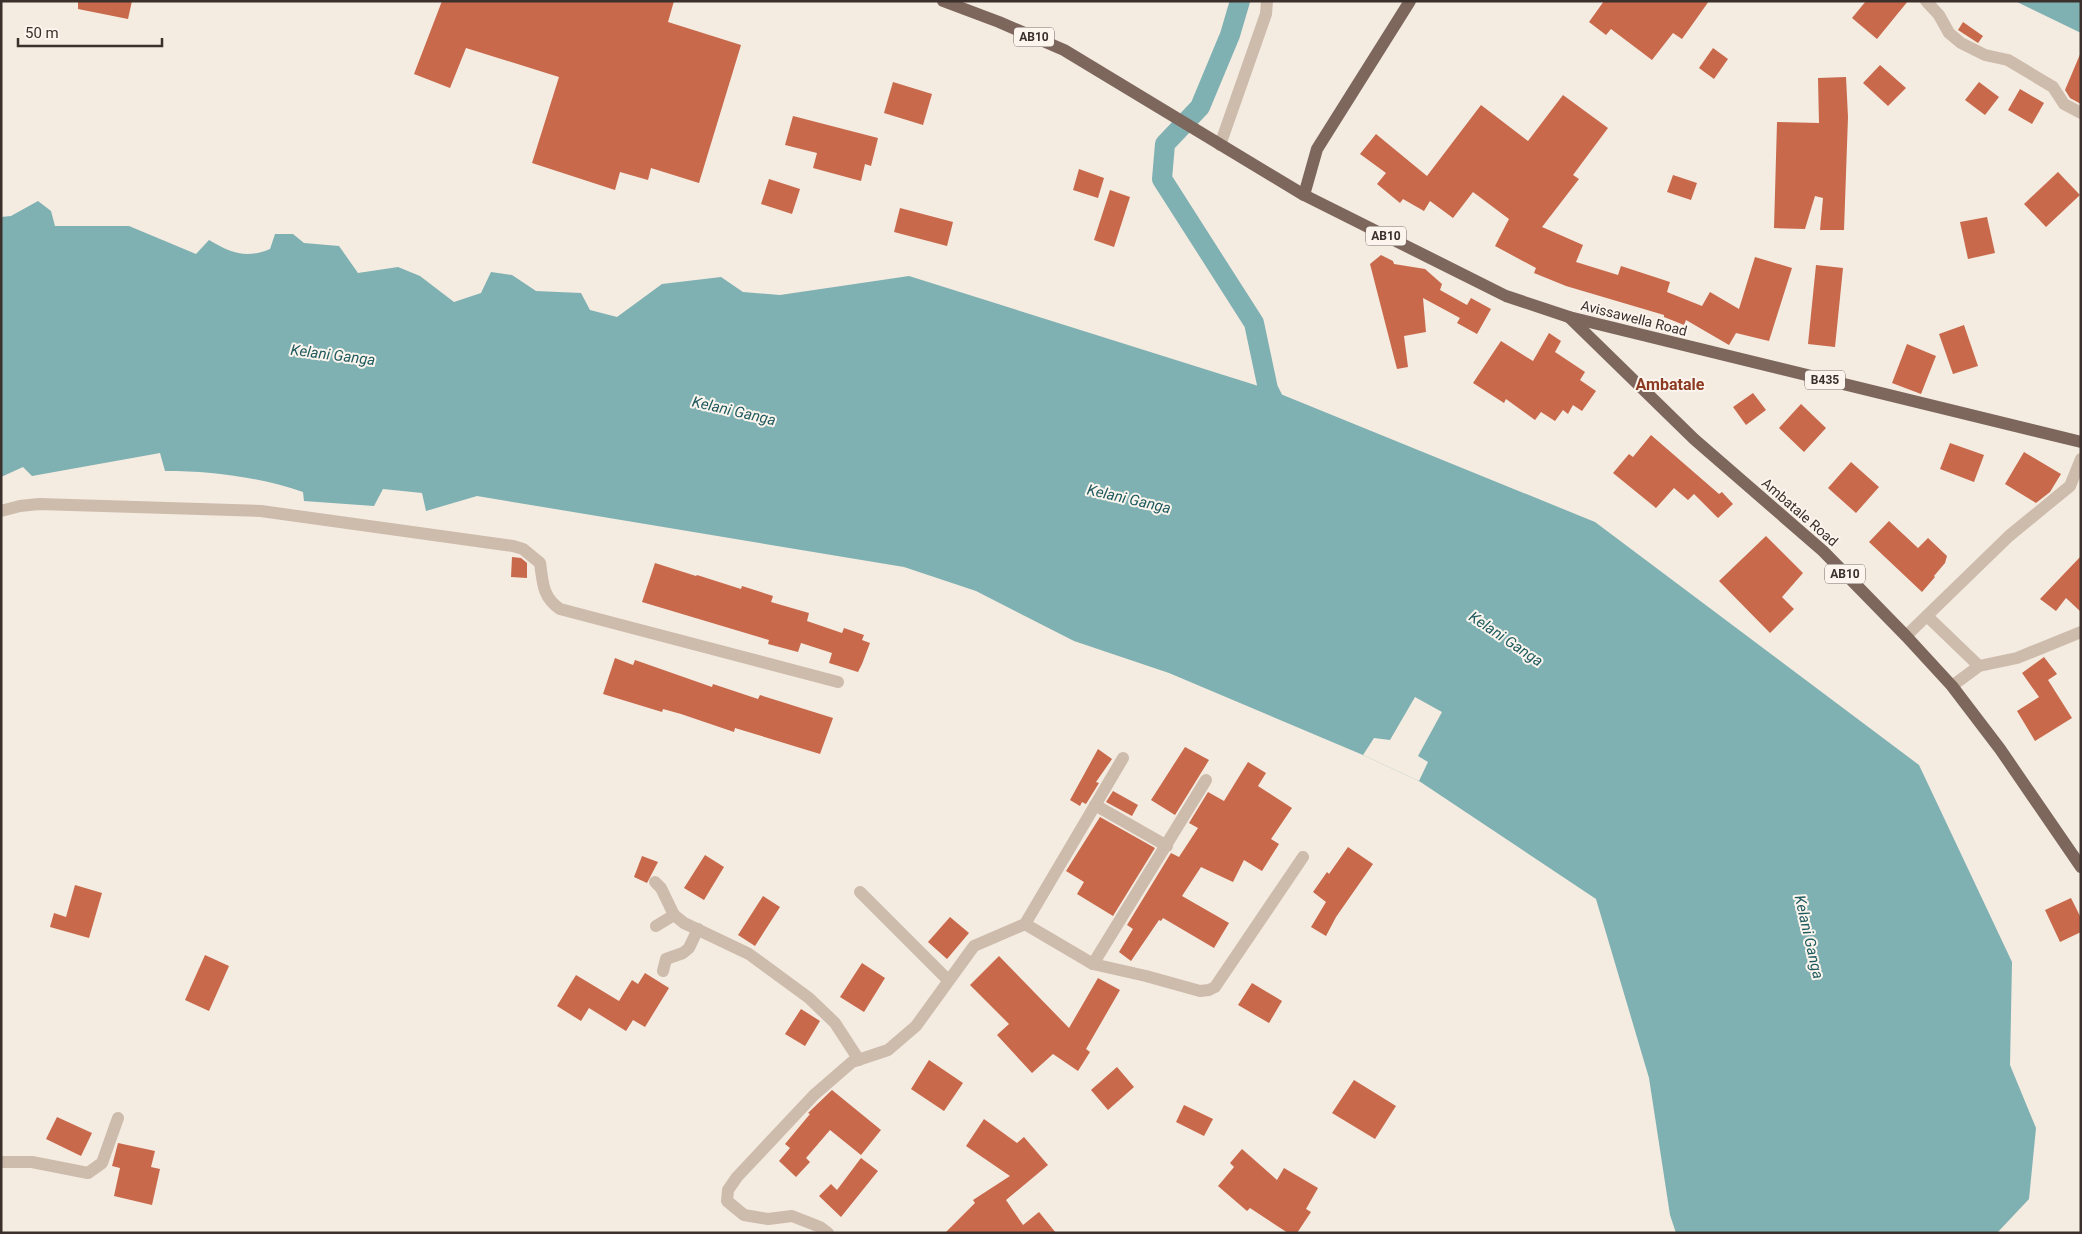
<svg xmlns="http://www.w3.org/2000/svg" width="2082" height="1234" viewBox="0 0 2082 1234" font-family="Roboto,sans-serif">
<rect width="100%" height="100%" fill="#f4ebe1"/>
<!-- water -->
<g fill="#7fb0b2">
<path d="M2015,1h66v32z"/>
<path d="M38,201l13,10 4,15h74l67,28 13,-14c22,13 37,19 61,9l5,-15h18l11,9 35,3 19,27 40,-6 22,9 34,26 27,-9 10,-21 21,3 24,16 45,2 9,17 27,7 45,-33 59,-7 22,15 37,3 129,-19 359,113 327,133 324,243 93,197 -2,103 26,63 -7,71 -32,34h-321l-6,-18 -21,-137 -53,-179 -177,-118 -56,-26 -194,-82 -95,-32 -98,-50 -72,-24 -427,-71 -51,15 -4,-18 -39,-4 -9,17 -70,-5 -1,-9c-45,-15 -90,-21 -138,-21l-5,-18 -128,23 -9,-9 -22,10v-260l10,-1z"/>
</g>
<!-- pier -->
<path fill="#f4ebe1" d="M1415,697l27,15 -24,44 10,6 -9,19 -56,-26 11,-17 16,2z"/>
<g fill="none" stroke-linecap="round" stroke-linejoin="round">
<!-- canal -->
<path stroke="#7fb0b2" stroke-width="20" d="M1240,1l-10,34 -30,72 -35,37 -3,35 92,144 14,66 5,10 -2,14"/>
</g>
<!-- building -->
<g fill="#c8694b">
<path d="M78,1h54l-4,18 -50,-10z"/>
<path d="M442,1h232l-6,21 73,23 -42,138 -48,-15 -3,12 -28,-8 -5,18 -83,-27 27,-86 -93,-29 -16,40 -36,-14z"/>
<path d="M1604,1h105l-27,38 -9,-6 -21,27 -41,-31 -5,6 -17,-13z"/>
<path d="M1866,1h42l-31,38 -25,-21z"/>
<path d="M1963,22l20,14 -5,7 -20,-13z"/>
<path d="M1713,48l15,11 -14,20 -15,-11z"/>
<path d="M2081,52v52l-11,-6 -5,-8z"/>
<path d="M1880,65l26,23 -18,18 -25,-23z"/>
<path d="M1846,77l2,40 -4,113h-24l3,-32 -8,-2 -10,33 -31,-1 3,-106 42,1 -1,-45z"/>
<path d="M893,82l39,12 -9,31 -39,-12z"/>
<path d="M1979,82l20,15 -14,18 -20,-15z"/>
<path d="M2020,89l24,14 -12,21 -24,-14z"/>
<path d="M1563,95l45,33 -35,47 6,4 -37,48 41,18 -7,17 42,13 3,-9 49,16 -3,10 35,14 8,-14 29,17 16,-52 37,11 -23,73 -33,-8 -7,12 -43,-25 -2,5 -20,-8v-2l-98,-29 -32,-13 2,-5 -41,-22 14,-27 -36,-27 -20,26 -23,-17 -6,10 -21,-12 -3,4 -23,-19 9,-11 -26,-19 16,-20 51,42 54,-71 47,36z"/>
<path d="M793,116l85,22 -7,28 -6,-2 -4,17 -48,-13 4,-15 -32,-8z"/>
<path d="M1079,169l25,9 -6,20 -25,-8z"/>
<path d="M2058,172l22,23 -34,32 -22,-23z"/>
<path d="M1673,175l24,8 -6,17 -24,-8z"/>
<path d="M769,179l31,10 -8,25 -31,-10z"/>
<path d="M1110,190l20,7 -16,50 -20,-7z"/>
<path d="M900,208l53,14 -6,24 -53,-14z"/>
<path d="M1987,217l8,36 -27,6 -8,-37z"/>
<path d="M1381,255l12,6 1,3 31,5 17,15 -2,6 27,15 4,-7 20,11 -14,25 -20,-11 3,-5 -37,-20 3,34 -22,4 4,31 -11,2 -27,-105z"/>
<path d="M1816,265l27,3 -8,79 -27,-3z"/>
<path d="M1964,325l14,41 -25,8 -14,-40z"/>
<path d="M1549,333l12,8 -6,11 30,20 -5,8 16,11 -14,20 -9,-6 -5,9 -5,-4 -8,11 -14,-9 -6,8 -29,-21 -2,4 -31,-20 28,-42 32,20z"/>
<path d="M1907,344l29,12 -15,38 -29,-11z"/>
<path d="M1753,393l13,17 -20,15 -13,-18z"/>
<path d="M1801,404l25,24 -22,24 -25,-24z"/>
<path d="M1651,435l68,59 3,-2 11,12 -15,14 -24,-24 -6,6 -14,-12 -18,20 -43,-35 16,-19 4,3z"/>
<path d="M1950,443l34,12 -10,27 -34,-13z"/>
<path d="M2024,452l37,22 -11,18 -14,11 -31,-19z"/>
<path d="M1851,462l28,25 -23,26 -28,-25z"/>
<path d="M1889,521l29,27 10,-10 19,18 -2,7 -11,13 1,1 -13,15 -53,-50z"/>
<path d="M1766,536l37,37 -21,24 12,12 -24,24 -51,-52z"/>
<path d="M2081,556v56l-15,-14 -10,13 -16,-12z"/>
<path d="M512,557l9,1 6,5v15l-16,-1z"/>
<path d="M655,563l41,13 1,-1 44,14 1,-3 31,10 -2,6 38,11 -2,8 35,12 2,-5 20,7 -2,5 8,3 -8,21 -4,8 -29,-9 3,-10 -31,-10 -3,9 -30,-8 1,-4 -127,-38z"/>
<path d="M2044,657l13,17 -9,6 24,38 -37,23 -18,-30 22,-14 -17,-24z"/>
<path d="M615,658l18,7 2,-5 77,27 1,-3 45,15 2,-4 73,23 -13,36 -85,-26 -1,4 -53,-18 -18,-5 -1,3 -59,-18z"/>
<path d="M1185,747l24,13 -34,55 -24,-15z"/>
<path d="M1098,749l14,10 -16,23 3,1 -13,21 -4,-2 -2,4 -10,-6z"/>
<path d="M1248,762l18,11 -8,13 34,22 -21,31 8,5 -17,27 -18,-11 -11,22 -32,-15 -19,29 47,27 -15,25 -51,-30 -2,3 -2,-1 -28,41 -12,-9 14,-23 -6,-4 44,-72 8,4 19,-29 -9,-5 19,-31 16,9z"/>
<path d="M1113,791l25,14 -6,11 -26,-14z"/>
<path d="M1100,817l55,31 -42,68 -36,-22 7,-12 -18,-11z"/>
<path d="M1348,847l25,17 -37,53 -10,19 -15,-9 15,-25 -13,-10 14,-20 2,2z"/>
<path d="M705,855l19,12 -20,33 -20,-12z"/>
<path d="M642,856l16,6 -11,21 -13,-6z"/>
<path d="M75,885l27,8 -13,45 -39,-11 4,-14 12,4z"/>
<path d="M763,896l17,11 -25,39 -17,-11z"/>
<path d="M2071,898l10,20v14l-21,10 -15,-32z"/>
<path d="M950,917l19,16 -22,26 -19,-17z"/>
<path d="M205,955l24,11 -20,45 -24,-11z"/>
<path d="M999,956l70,72 29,-50 22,12 -34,59 4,3 -12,19 -25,-17 -21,19 -35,-38 12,-11 -39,-39z"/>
<path d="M862,963l23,15 -21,34 -24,-15z"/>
<path d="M645,973l24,15 -24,39 -12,-7 -7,11 -37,-23 -8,13 -24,-15 19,-31 43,26 13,-21 6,4z"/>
<path d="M1252,983l30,18 -13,22 -31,-18z"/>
<path d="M801,1009l19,12 -15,25 -20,-12z"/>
<path d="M929,1060l34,23 -19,28 -33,-22z"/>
<path d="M1117,1067l17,20 -26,23 -17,-20z"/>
<path d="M1354,1080l42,26 -21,33 -43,-26z"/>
<path d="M832,1090l49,40 -20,25 -31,-25 -24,28 4,4 -14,15 -17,-16 11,-13 -5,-4 25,-30 -2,-1z"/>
<path d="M1184,1105l29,14 -9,17 -28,-14z"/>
<path d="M57,1117l35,16 -11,23 -35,-17z"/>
<path d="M984,1119l33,24 7,-6 24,28 -42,35 17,25 16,-13 17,21h-111l30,-30 -2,-3 37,-24 -44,-30z"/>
<path d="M118,1143l37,8 -4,16 9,2 -8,36 -38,-9 6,-28 -8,-2z"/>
<path d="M1242,1149l35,31 7,-12 34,20 -12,21 5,3 -14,21h-9l-38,-25 -3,3 -29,-25 16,-19 -4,-4z"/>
<path d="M861,1158l17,13 -37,46 -22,-21 12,-12 6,6z"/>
</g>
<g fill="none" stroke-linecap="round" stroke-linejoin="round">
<!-- minor -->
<g stroke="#cdbbac" stroke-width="12">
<path d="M1926,1l13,14 10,18 12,10 24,12 23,5 45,27 11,17 17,9"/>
<path d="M1220,145l46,-131 1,-13"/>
<path d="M1,511l19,-5 19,-2 222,7 252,35 10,3 17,14c3,19 2,34 20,46l278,73"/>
<path d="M1927,616l52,50"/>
<path d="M1906,636l103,-100 61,-50 11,-27"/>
<path d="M1952,686l27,-20 38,-8 64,-26"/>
<path d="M1095,805l72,41"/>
<path d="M655,882l6,6 13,27 10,8 65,31 60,44 26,25 24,37"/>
<path d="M860,892l88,88"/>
<path d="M1025,924l68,40 53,12 54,15 9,-1 6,-3 88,-130"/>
<path d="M656,926l18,-11"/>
<path d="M1093,964l113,-184"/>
<path d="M663,971l3,-12 17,-6 6,-5 9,-19"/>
<path d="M1,1162h31l56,11 14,-10 16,-45"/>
<path d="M828,1233l-8,-6 -28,-11 -24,3 -24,-4 -17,-14 1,-11 9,-13 77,-82 38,-33 36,-12 28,-24 58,-80 51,-22 98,-166"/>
</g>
<!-- major -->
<g stroke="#7d675c" stroke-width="12">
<path d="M943,1l56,21 65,28 240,145 202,101 63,21 512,125"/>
<path d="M1304,195l13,-46 93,-148"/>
<path d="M1569,317l125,122 129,112 83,85 46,50 48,63 81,118"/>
</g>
</g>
<g text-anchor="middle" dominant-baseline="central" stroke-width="4" stroke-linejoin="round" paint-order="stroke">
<!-- shield labels -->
<g fill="#fbf5ee" stroke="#756b66" stroke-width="1">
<rect x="1014" y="27.5" width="40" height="19" rx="4"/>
<rect x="1366" y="226.5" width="40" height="19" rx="4"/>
<rect x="1805" y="370.5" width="40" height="19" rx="4"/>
<rect x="1825" y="564.5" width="40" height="19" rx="4"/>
</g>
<g font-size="12" font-weight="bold" fill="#3b302b">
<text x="1034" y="37">AB10</text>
<text x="1386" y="236">AB10</text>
<text x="1825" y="380">B435</text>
<text x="1845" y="574">AB10</text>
</g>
<!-- street labels -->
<g font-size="14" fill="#3b302b" stroke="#fbf5ee">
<text transform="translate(1634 318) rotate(14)">Avissawella Road</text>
<text transform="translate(1800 512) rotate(41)">Ambatale Road</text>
</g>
<!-- water labels -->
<g font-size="15" font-style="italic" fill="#1f5a5e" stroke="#fbf5ee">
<text transform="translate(333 355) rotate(7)">Kelani Ganga</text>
<text transform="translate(734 411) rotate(13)">Kelani Ganga</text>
<text transform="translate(1129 499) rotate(13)">Kelani Ganga</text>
<text transform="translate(1506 639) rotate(34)">Kelani Ganga</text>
<text transform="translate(1809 937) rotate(77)">Kelani Ganga</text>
</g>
<!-- quarter labels -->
<g font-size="16" font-weight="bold" fill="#8c3b22" stroke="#fbf5ee">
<text x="1670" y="384">Ambatale</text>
</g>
</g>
<!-- border -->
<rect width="2082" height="1234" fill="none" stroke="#3b302b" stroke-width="5"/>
<!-- scale -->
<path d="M18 38v8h144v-8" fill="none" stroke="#3b302b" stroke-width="2.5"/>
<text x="25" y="38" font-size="15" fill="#3b302b" stroke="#fbf5ee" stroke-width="4" paint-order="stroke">50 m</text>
</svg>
